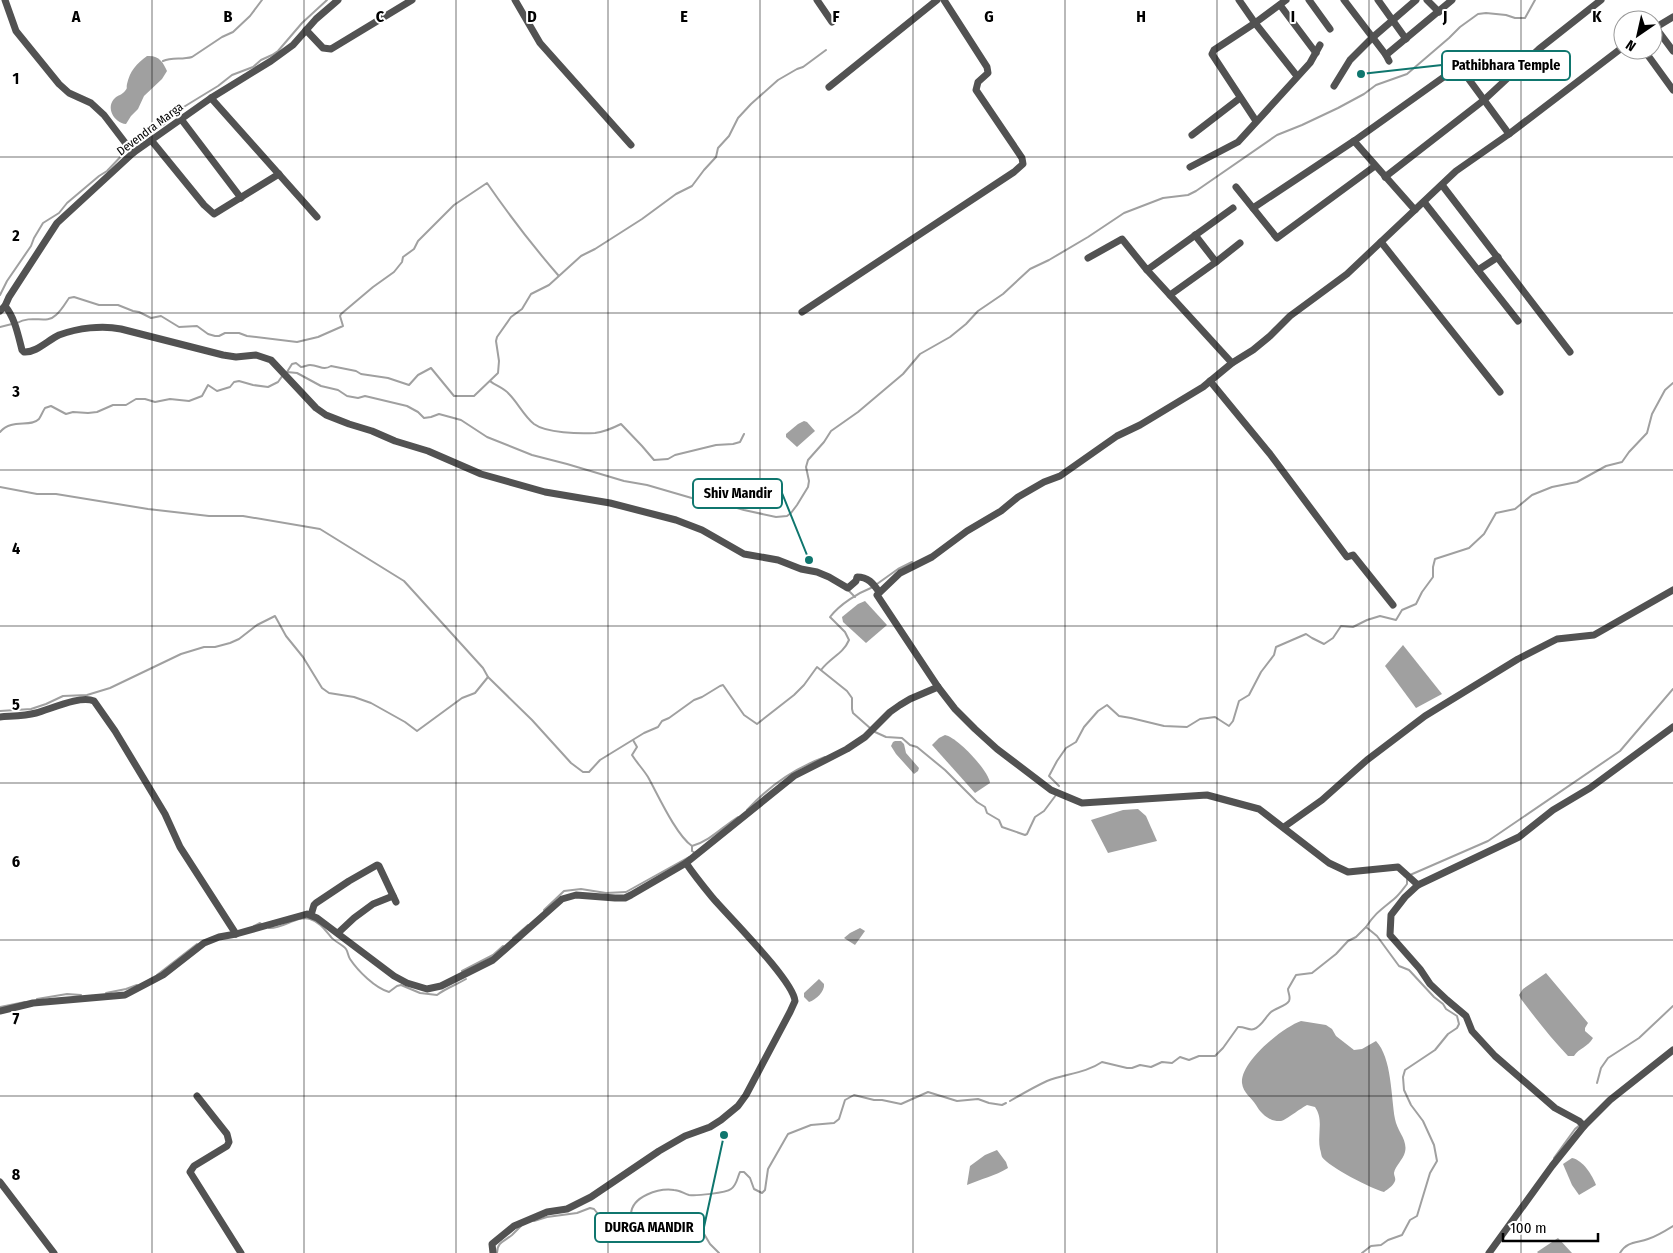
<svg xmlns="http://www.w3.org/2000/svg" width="1673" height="1253" viewBox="0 0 1673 1253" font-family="'Fira Sans Condensed',sans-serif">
<rect width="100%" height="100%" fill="#fff"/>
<!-- water -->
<g fill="#a0a0a0">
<path d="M147,56c12,-1 16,6 20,15l-5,8 -18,17 -6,13 -7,7 -5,8c-12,-1 -21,-17 -11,-26 3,-3 7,-3 10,-7 3,-4 1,-2 2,-7 3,-13 9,-20 20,-28z"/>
<path d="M804,421l3,1 8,9 -18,16 -11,-10v-3l12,-10z"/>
<path d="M865,601l22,24 -21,18 -23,-21 -1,-5 16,-13z"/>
<path d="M1403,645l39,49 -26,14 -31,-42z"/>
<path d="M945,735c12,2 44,36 45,48l-15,10 -43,-48 7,-7z"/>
<path d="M895,741h6l3,3 2,9 13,15 -1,3 -4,3 -18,-20 -5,-8 2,-4z"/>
<path d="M1138,809l8,7 11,25 -49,12 -17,-33 32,-10z"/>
<path d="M860,928l5,3 -10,14 -11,-7 6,-5z"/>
<path d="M1546,973l42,50 -3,5v3l8,7c-5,9 -14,10 -19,18h-6c-17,-18 -32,-37 -47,-57l-2,-4 4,-6z"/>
<path d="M819,979l5,5c1,7 -8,16 -15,18l-5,-5v-4z"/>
<path d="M1301,1021l25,4 6,4 4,7 18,14 8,-1 14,-8c16,17 15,56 19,78 2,12 13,21 10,33 -2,8 -10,14 -11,21 0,3 2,5 1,8 -2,5 -7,8 -11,11 -12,-3 -55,-25 -62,-35 -1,-3 -1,-5 -2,-8 -3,-15 4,-29 -5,-42l-8,-2c-6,3 -21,15 -26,16 -11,1 -20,-7 -25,-16 -4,-7 -13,-12 -14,-22 -2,-21 41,-56 59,-62z"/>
<path d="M997,1150l9,12 2,6c-13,8 -27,11 -41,17l3,-19 15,-11z"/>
<path d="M1572,1158c11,2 20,17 24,27l-17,10 -7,-10 -9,-21z"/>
<path d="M1558,1238l14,15h-34l-1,-1z"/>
</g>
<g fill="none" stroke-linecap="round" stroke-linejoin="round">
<!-- stream -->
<g stroke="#a0a0a0" stroke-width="2">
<path d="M826,50l-23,17 -6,2 -19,11 -27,24 -13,14 -9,18 -11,12 -2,9 -12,13 -12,16 -16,8 -34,25 -47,30 -14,7 -32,29 -18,9 -9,15 -11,8 -14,20 -1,4 3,20 -1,12 -24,23h-20l-23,-28 -13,7 -9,10 -21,-7 -27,-4 -5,-3 -25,-5c-8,5 -12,-1 -21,-1 -3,0 -6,2 -9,2l-5,-4 -4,1 -5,8 10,1 24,13 17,4 9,6 11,2 7,-2 42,10 11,6 6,6 7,-1 8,-3 22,6 26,17 45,18 35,9 57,17 23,4 55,16 14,1 28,8 32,7 11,-1 4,-3 6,-8 11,-18 1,-6 -3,-14 2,-7 16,-18 7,-11 27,-19 45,-38 17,-20 30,-17 16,-13 12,-13 25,-17 27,-25 19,-9 39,-23 36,-24 39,-15 25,-3 8,-4 81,-56 25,-10 36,-17 26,-14 12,-9 31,-11 42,-36 11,-11 18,-13 8,-1 20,2 9,3h10l10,-18"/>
<path d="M163,61c9,-4 19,-1 29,-4l30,-20 11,-5 17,-16 12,-16"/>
<path d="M131,146l20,-17 12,-4 19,-17 36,-22 14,-11 21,-8 8,-7 11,-5 6,-4 24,-28 25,-23"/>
<path d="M0,295l7,-14 24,-35 3,-8 9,-15 16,-10 8,-10 32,-27 8,-5 20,-21"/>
<path d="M17,323c16,-9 29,2 39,-8 5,-4 9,-11 13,-17l5,-1 25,8h19l15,6 6,1 12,6 10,-2 18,11 18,-1 11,8 7,2h4l6,-3h14l8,3 50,6 21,-5 25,-11 -3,-10 1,-2 32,-27 21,-15 8,-10 1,-5 11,-8 4,-8 36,-36 33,-22c22,32 45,62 71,92"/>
<path d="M0,327l12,-3"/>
<path d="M490,381c6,5 14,7 19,13 9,9 15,22 25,30 12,9 46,10 61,9 9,-1 18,-5 26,-9l21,22 12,14 14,-1 7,-4 41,-10 17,-1 7,-2 4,-8"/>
<path d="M0,432c12,-14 30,-4 39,-13 2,-3 4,-8 6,-11l6,-2 15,8 7,-2 15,1 9,-1 16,-7h13l10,-6h9l10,3 15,-3 19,2 13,-5 6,-11 9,6 13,-4 4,-5 5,-1 14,4 15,2 10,-5 5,-7"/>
<path d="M0,487l37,7h19l92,15 61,7h34l77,13 84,52 79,87 5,9 44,43 39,43 12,9h6l11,-12 44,-27 14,-6 4,-6 7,-3 25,-18 8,-3 18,-11 3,-1 21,30 13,9 37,-29 10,-10 13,-18 30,24 5,7v11l1,4 17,15"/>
<path d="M877,584l21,-15 14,-7"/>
<path d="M848,590l7,7"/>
<path d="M821,670c10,-13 22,-16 28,-30l-4,-8 -15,-15c10,-13 28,-24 43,-30"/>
<path d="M0,711l31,-2 15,-5 17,-8 24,-1 23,-7 71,-34 23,-7h11l15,-4 9,-4 18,-14 18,-9 11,20 17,21 19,31 7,5 25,4 17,6 34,19 12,9 45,-33 13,-5 13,-16"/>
<path d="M875,732l11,5 16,1 8,7 7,2 28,23 32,32 8,5 2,6 12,7 3,7 23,8 2,-1 8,-17 9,-6 12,-16"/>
<path d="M633,740l4,7 -5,8c5,8 11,14 16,22 10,18 28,58 44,69"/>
<path d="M1059,786l-10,-10 8,-15 9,-13 10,-6 8,-15 14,-16 9,-6 12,11 12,2 33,8 23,1 13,-8 15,-2 14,9 4,-5 6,-20 10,-6 12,-23 13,-17 2,-8 30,-13 6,4 12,6 9,-6 8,-12 12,1 14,-7 13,-4 16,4 6,-10 14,-6 6,-12 11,-15v-10l2,-8 34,-11 15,-14 12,-21 19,-4 17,-14 20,-8 25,-5 29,-16 16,-4 7,-10 18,-19 5,-19 13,-24 8,-7"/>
<path d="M747,810c21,-23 48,-42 78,-53"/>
<path d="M695,853l-3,-2v-5c18,-5 30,-19 46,-29"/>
<path d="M1410,875l78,-34 132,-90 53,-62"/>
<path d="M544,910l20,-19 17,-2 25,4 20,-1 63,-35"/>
<path d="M254,926l6,-3 3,2"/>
<path d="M269,928c14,1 28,-13 41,-9 10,3 15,11 21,18 4,5 11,7 15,12 2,3 2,7 4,10 8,12 25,29 39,33l8,-6 4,-1 19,8 17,2c9,-7 19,-10 29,-16"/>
<path d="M513,938l15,-13"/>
<path d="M462,971l31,-16 10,-9"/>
<path d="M157,975l40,-31"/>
<path d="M106,993l20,-4 11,-4"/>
<path d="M37,999l30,-5 14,1"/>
<path d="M0,1007l25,-5"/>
<path d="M1597,1083l4,-15 7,-10 31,-20 34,-32"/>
<path d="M1010,1101c12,-7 24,-14 37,-20 18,-7 39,-8 55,-19l25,6h5l8,-3 11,2 11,-5 10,1 8,-6 9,3 10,-4h16l8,-8 15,-21c6,-1 11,4 16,2 8,-3 12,-13 17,-17 5,-4 15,-6 18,-11 2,-4 -1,-8 -1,-12l8,-14 16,-2 24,-19 12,-13 8,-4 10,-10"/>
<path d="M1554,1158l21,-29 6,-5"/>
<path d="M631,1214c1,-18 28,-26 43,-24 6,0 10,4 15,5 7,1 37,-2 42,-6 6,-4 6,-11 9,-17h4l6,6 4,11 8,4 3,-3 3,-21 20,-35 23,-9 23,-2 5,-4 6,-19 9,-5 20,5h8l19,4 27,-12 29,9 21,-2 11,4 13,2 4,-2"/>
<path d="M534,1221l13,-4 30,-4 13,-5 4,1 4,5 21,4 21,-5 31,3 16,-3 10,9 13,22 9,9"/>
<path d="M497,1253c0,-11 8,-12 15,-18 3,-3 6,-6 9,-9"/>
<path d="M1362,1253l9,-7 10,-1 7,-5 14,-5 8,-15 7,-4 13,-43 7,-12 -3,-16 -11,-24 -12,-16 -7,-15 -1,-13 2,-7 30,-20 13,-16 9,-6 2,-4 -2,-8 -11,-7 -3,-5 -9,-7 -25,-27 -10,-4 -22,-30 -11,-9c9,-14 16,-18 28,-28 5,-4 9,-10 13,-15v-7"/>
<path d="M1620,1253c7,-12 17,-10 28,-14 9,-3 17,-8 25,-13"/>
</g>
<!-- minor -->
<g stroke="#525252" stroke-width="7">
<path d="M5,0l11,31 43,53 10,9 22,10 13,12 29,38"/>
<path d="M515,0l25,43 91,102"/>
<path d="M817,0l15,22"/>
<path d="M1239,0l16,23 42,53"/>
<path d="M1309,0l21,29"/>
<path d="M1344,0l42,55 3,6"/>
<path d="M1378,0l28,39"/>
<path d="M1427,0l12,12"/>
<path d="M1280,5l36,48"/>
<path d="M1656,28l17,23"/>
<path d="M1653,29l20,-12"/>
<path d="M306,30l17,18 8,1 81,-49"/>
<path d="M1623,47l-114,87 -53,37 -109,103 -57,42 -20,20 -17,14 -21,13 -29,24 -63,38 -23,11 -57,40 -16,6 -26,15 -17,14 -34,20 -35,26 -32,16 -23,22 61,92 17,22 20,20 22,20 54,41 31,13 125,-8 52,14 70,54 19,9 50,-5 20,18 101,-48 34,-27 37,-22 83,-61"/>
<path d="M1644,50l29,40"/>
<path d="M1386,55l66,-55"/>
<path d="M1334,86l16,-26 22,-22 44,-38"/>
<path d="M829,87l108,-87"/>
<path d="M211,98l106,119"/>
<path d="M181,119l60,79"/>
<path d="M1256,121l-44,-67 2,-4 41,-27 31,-23"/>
<path d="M1192,135l48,-37"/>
<path d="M151,140l53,65 10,9 65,-40"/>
<path d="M1354,141l61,69"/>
<path d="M1190,167l48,-25 72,-79 10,-18"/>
<path d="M1385,177l99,-77 55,-51 62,-49"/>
<path d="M1442,185l128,167"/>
<path d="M1236,187l41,51 98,-72"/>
<path d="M1424,202l94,119"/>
<path d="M1253,208l101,-67 101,-72 7,1 47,64"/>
<path d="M1195,235l21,27 24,-19"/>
<path d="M1381,242l119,150"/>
<path d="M1088,258l34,-19 25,31 86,-62"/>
<path d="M1147,270l85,93"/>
<path d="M1478,270l20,-13"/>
<path d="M1170,295l46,-33"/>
<path d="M5,306c10,12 13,29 17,44l2,2c12,1 24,-12 35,-17 19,-7 43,-10 62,-6l102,26 13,2 20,-2 15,5 45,48 10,7 23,9 23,7 23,10 33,10 53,23 64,18 65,11 66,17 26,10 42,24 34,6 23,9 16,3 12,5 17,10 2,1 8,-7 1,-4c11,0 16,6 22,15"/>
<path d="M0,311l5,-5 4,-9 48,-74 76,-70 78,-55 60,-37 22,-16 23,-26 22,-19"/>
<path d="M802,312l212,-140 9,-8 -1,-6 -46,-68 2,-8 10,-9 -1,-6 -43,-67"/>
<path d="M1210,381l60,73 77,103 6,-2 40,50"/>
<path d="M0,717c12,-1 25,-1 36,-4 15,-4 44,-18 58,-12l21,30 50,83 15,33 56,87"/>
<path d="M1284,827l38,-27 45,-40 58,-44 93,-57 39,-20 37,-4 79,-45"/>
<path d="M1418,885l-13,12 -14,18 -1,20 30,34 10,15 17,16 19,16 6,15 23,25 60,52 24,13 5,5"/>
<path d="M311,915l3,-10 2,-2 33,-22 28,-16 2,1 17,36"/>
<path d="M338,933l16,-15 19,-14 20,-8"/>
<path d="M0,1011l33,-8 92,-8 38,-20 41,-32 15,-6 17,-3 71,-20 10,4 77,58 13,7 20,6 14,-3 52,-26 69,-61 14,-4 39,3h10l6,-3 55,-32 108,-87 53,-27 18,-12 25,-25 10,-7 10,-6 28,-12"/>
<path d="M197,1096l30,38 2,8 -2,4 -33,20 -4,6 51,81"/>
<path d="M0,1182l54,71"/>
<path d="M493,1253l-1,-9 22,-18 33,-14 20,-3 24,-12 68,-46 26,-15 25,-9 11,-7 17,-14 8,-11 44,-83 5,-11c-2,-21 -67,-85 -83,-104 -9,-11 -18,-22 -26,-34"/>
<path d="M1489,1253l63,-87 32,-40 26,-26 63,-50"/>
</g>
</g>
<!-- grid -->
<path fill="none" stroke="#000" stroke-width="1" stroke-opacity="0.55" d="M152,0v1253M304,0v1253M456,0v1253M608,0v1253M760,0v1253M913,0v1253M1065,0v1253M1217,0v1253M1369,0v1253M1521,0v1253M0,157h1673M0,313h1673M0,470h1673M0,626h1673M0,783h1673M0,940h1673M0,1096h1673"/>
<g text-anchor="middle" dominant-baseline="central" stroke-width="4" stroke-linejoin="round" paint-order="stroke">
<!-- street labels -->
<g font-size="12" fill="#000" stroke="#fff">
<text transform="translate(150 129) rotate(-37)">Devendra Marga</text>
</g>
</g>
<g font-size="16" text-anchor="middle" font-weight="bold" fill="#000" stroke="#fff" stroke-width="4" stroke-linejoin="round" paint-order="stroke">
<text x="76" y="22">A</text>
<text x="228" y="22">B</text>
<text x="380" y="22">C</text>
<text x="532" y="22">D</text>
<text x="684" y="22">E</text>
<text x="836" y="22">F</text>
<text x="989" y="22">G</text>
<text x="1141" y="22">H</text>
<text x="1293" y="22">I</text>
<text x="1445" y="22">J</text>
<text x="1597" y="22">K</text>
<text x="16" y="84">1</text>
<text x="16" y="241">2</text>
<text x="16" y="397">3</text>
<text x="16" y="554">4</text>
<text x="16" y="710">5</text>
<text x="16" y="867">6</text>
<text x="16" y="1024">7</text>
<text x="16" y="1180">8</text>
</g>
<!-- callouts -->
<path fill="none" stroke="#0f766e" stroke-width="2" d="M1361 74L1442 65M809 560L782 493M724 1135L704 1227"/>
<g fill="#0f766e" stroke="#fff" stroke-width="2">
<circle cx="1361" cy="74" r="5"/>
<circle cx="809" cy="560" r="5"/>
<circle cx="724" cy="1135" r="5"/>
</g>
<g fill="#fff" stroke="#0f766e" stroke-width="2">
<rect x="1442" y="51" width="128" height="29" rx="5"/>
<rect x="693" y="479" width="89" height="29" rx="5"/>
<rect x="595" y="1213" width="109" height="29" rx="5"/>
</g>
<g font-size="14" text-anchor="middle" font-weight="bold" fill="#000">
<text x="1506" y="70">Pathibhara Temple</text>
<text x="738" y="498">Shiv Mandir</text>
<text x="649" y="1232">DURGA MANDIR</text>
</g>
<!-- north arrow -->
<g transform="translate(1638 35) rotate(214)"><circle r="24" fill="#ffffff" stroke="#999999"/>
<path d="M0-4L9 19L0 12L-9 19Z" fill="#000000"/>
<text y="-8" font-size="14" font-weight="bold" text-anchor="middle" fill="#000000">N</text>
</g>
<!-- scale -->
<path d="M1503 1233v8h95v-8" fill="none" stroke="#000000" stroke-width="2.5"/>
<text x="1510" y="1233" font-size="15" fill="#000000" stroke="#ffffff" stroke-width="4" paint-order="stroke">100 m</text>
</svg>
